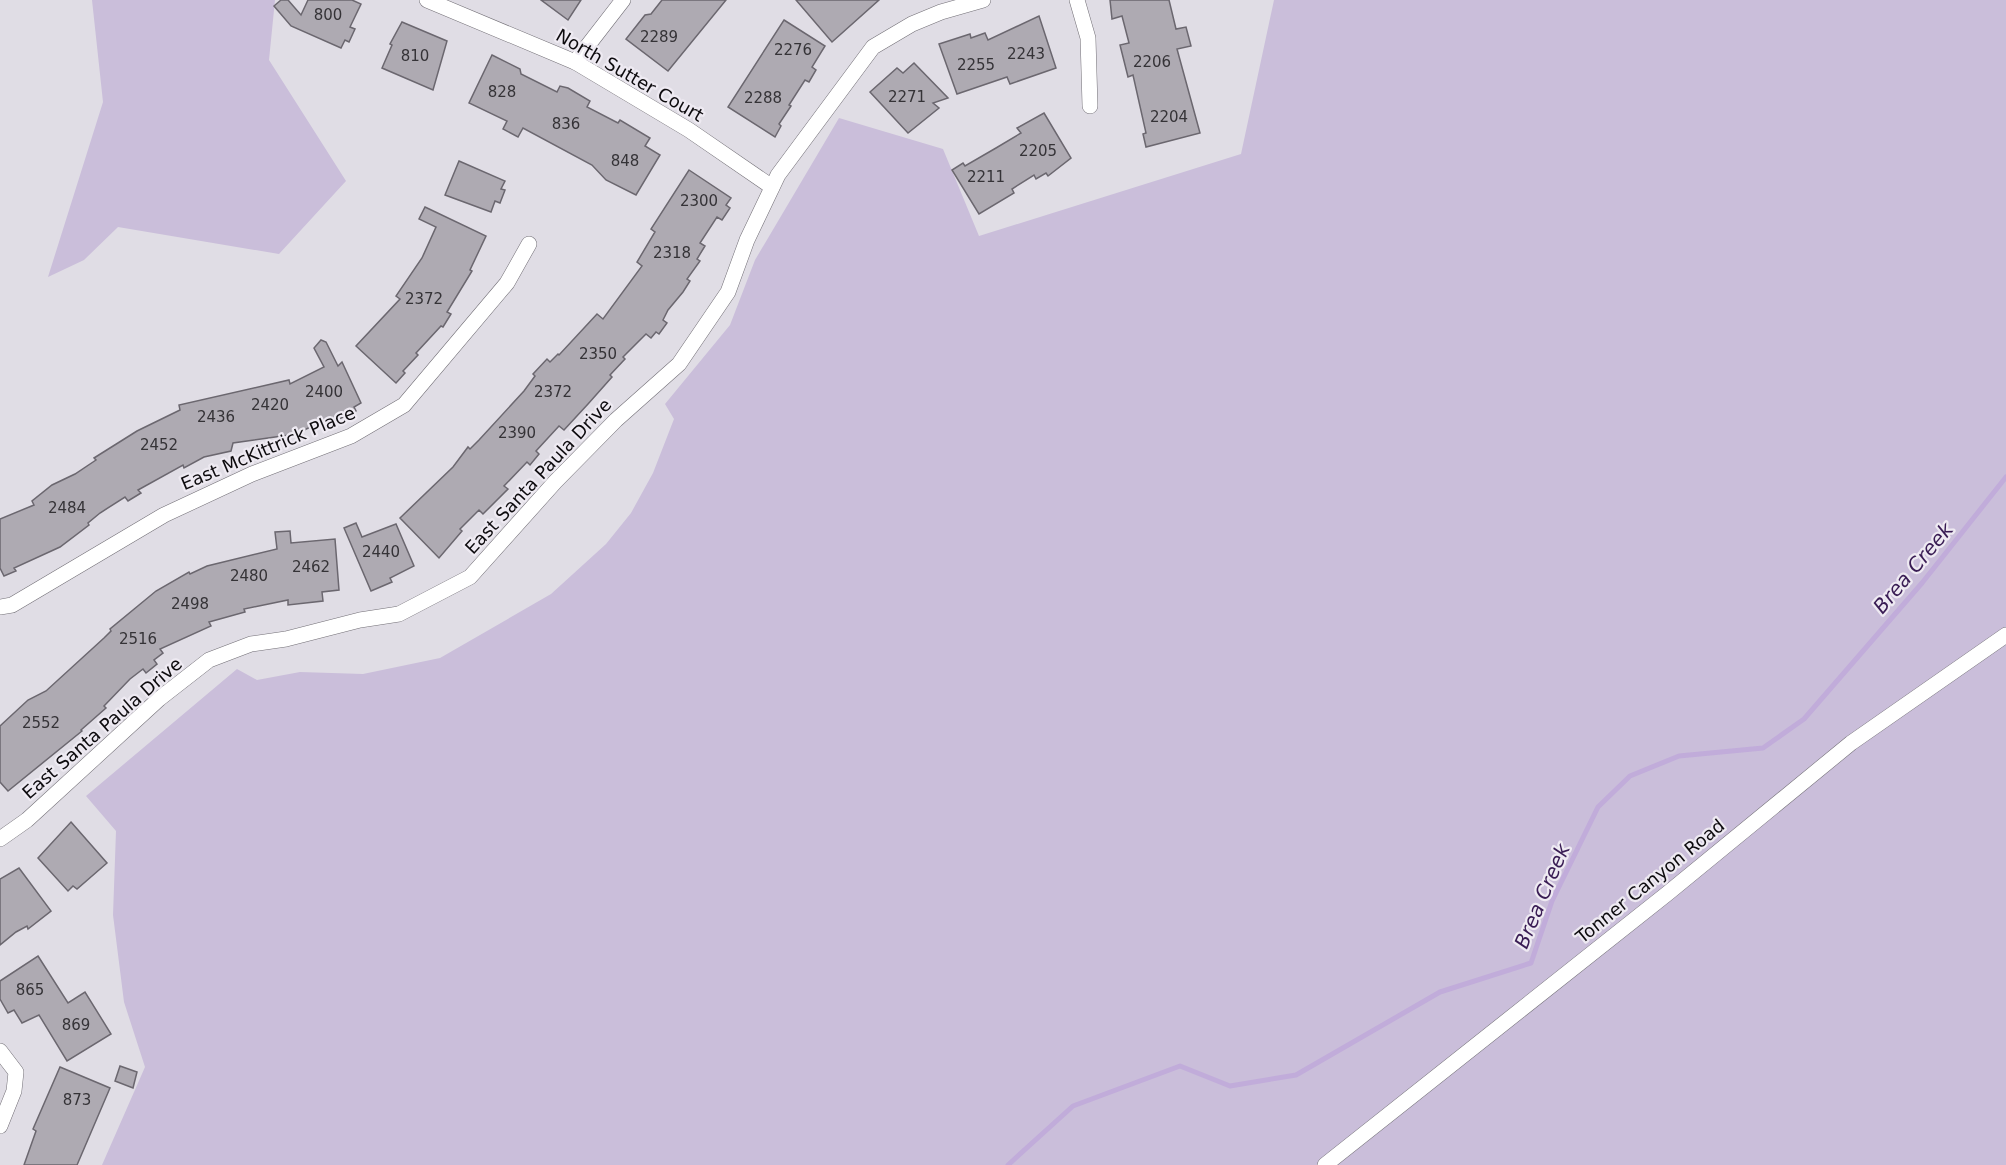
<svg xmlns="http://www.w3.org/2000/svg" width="2006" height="1165" viewBox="0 0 2006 1165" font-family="'DejaVu Sans',sans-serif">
<rect width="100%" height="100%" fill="#e0dde5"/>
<!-- green -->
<g fill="#cabeda">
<path d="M92,0h183l-6,60 77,121 -67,73 -161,-27 -34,33 -36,17 55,-175z"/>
<path d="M1274,0h732v1165h-1904l43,-98 -21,-65 -11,-87 3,-84 -30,-35 151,-127 20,11 43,-8 63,2 77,-16 111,-64 55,-50 25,-31 22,-40 21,-54 -9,-15 65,-79 25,-65 84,-142 104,31 36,87 262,-82z"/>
</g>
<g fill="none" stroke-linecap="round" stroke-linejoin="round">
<!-- stream -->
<path stroke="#c1acda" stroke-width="5" d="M1008,1165l65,-59 107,-40 50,20 66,-11 144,-83 91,-29 21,-62 46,-94 32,-31 49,-20 84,-8 41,-29 118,-136 84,-106"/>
</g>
<!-- building -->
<g fill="#aeaab2" stroke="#6b676f" stroke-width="1.5">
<path d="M281,0h7l13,15 7,-15h44l9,4 -11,23 5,2 -6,13 -4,-2 -4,8 -50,-22 -17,-20z"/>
<path d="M541,0h40l-13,20z"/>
<path d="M662,0h64l-58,71 -42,-32 19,-24 6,-1z"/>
<path d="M796,0h83l-47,42z"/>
<path d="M1110,0h59l7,29 10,-2 5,19 -14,3 23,84 -54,14 -3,-13 3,-1 -13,-58 -5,2 -8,-32 9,-2 -7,-27 -10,3z"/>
<path d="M1039,16l17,52 -46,16 -3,-7 -50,17 -18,-50 31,-10 1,4 14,-5 3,7z"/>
<path d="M784,20l41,26 -13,21 4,3 -7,12 -4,-2 -16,25 2,1 -12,18 2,2 -6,11 -47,-30z"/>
<path d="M402,22l45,19 -14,49 -51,-22 10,-23 -2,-1z"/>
<path d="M492,55l28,14 1,5 36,18 3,-6 8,2 22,13 -3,6 31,16 2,-3 30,18 -5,8 15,9 -24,40 -30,-15 -14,-15 -69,-37 -5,9 -15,-8 4,-8 -38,-18z"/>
<path d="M914,63l34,35 -15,5 6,5 -31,25 -38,-41 27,-24 6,5z"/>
<path d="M1044,113l27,45 -23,18 -2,-3 -10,6 -2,-4 -22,14 2,4 -35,21 -27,-44 11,-7 2,3 31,-18 25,-15 -4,-5z"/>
<path d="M459,161l46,20 -4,8 4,1 -5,13 -5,-2 -4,11 -46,-17z"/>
<path d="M689,170l42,28 -5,7 4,3 -8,12 -5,-3 -17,26 5,3 -8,13 3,2 -13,18 3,2 -7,11 -15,18 -5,10 4,3 -8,11 -3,-2 -5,6 -5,-4 -23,23 2,2 -15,16 2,2 -24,27 -24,26 -5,-4 -23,25 3,3 -9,11 -3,-3 -23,24 4,3 -25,25 -4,-4 -19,19 2,2 -23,27 -39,-40 53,-51 15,-20 2,2 9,-9 45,-49 11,-15 -2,-2 14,-15 3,3 8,-8 1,1 38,-41 6,5 39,-53 -5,-4 18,-30 -4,-3z"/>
<path d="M425,207l61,29 -16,34 2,1 -25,41 4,2 -8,13 -2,-1 -25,27 2,2 -15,16 2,2 -9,10 -40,-37 44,-47 -4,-3 26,-38 14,-31 -17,-8z"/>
<path d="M321,340l5,2 12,24 4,-4 19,41 -7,4 2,4 -23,11 -2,-5 -35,17 -63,9 -2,8 -27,6 -20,11 -1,-3 -45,25 3,3 -13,8 -3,-4 -25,16 -12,10 1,2 -29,22 -46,21 2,3 -12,5 -4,-8v-49l34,-14 -2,-4 20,-16 23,-11 21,-14 -2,-2 43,-27 43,-21 -1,-5 110,-25 1,4 34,-17 -10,-19z"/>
<path d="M356,523l6,14 34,-13 18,42 -24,12 2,4 -21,9 -27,-63z"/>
<path d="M290,531l1,12 44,-4 4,51 -17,2 1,9 -35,4v-5l-44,9 1,3 -36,10 2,4 -51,23 3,4 -9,7 3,4 -11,9 -3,-4 -13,10 -26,27 2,2 -25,22 1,1 -74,60 -8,-9v-56l28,-26 18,-9 58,-53 7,-7 -1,-2 46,-38 33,-19 1,2 17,-8 70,-17 -2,-17z"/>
<path d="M71,822l36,41 -30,26 -4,-3 -5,5 -30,-33z"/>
<path d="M19,868l32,43 -23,18 -1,-3 -11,6 -16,13v-66z"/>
<path d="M38,956l30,47 17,-11 26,42 -44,27 -28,-46 -17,8 -8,-13 -6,3 -8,-14v-18z"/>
<path d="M120,1066l17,6 -4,16 -18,-7z"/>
<path d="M60,1067l50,21 -33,77h-53l12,-34 -3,-2z"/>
</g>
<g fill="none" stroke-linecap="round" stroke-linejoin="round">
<!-- minor casing -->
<g stroke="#726f76" stroke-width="16">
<g id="minor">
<path d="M427,0l148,62 114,68 83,57"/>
<path d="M1077,0l11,38 2,68"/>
<path d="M575,62l48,-62"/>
<path d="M0,607l12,-2 152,-90 88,-41 99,-38 53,-31 103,-122 22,-39"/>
<path d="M0,839l27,-19 132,-121 50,-39 42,-16 35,-5 74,-19 39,-6 71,-37 85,-95 61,-62 63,-56 49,-72 19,-52 31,-65 95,-128 39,-23 29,-12 42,-12"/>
<path d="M0,1051l16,21 -2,19 -14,35"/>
<path d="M1325,1165l343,-272 183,-150 155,-108"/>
</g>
</g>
<!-- minor -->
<use href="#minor" stroke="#fff" stroke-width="15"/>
</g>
<g text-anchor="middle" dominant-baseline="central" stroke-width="4.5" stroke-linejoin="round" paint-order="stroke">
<!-- number labels -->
<g font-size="15" fill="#353337">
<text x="328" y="15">800</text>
<text x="659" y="37">2289</text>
<text x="793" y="50">2276</text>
<text x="1026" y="54">2243</text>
<text x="415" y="56">810</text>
<text x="1152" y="62">2206</text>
<text x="976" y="65">2255</text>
<text x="502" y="92">828</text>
<text x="907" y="97">2271</text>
<text x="763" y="98">2288</text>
<text x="1169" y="117">2204</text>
<text x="566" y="124">836</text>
<text x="1038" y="151">2205</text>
<text x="625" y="161">848</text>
<text x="986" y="177">2211</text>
<text x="699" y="201">2300</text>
<text x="672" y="253">2318</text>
<text x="424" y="299">2372</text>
<text x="598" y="354">2350</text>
<text x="324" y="392">2400</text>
<text x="553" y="392">2372</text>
<text x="270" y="405">2420</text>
<text x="216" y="417">2436</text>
<text x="517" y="433">2390</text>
<text x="159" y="445">2452</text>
<text x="67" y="508">2484</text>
<text x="381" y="552">2440</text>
<text x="311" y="567">2462</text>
<text x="249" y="576">2480</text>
<text x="190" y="604">2498</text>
<text x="138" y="639">2516</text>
<text x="41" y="723">2552</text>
<text x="30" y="990">865</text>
<text x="76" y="1025">869</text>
<text x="77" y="1100">873</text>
</g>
<!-- street labels -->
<g font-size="18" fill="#0d0b0e" stroke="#eeeaf2">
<text transform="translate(630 75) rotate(30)">North Sutter Court</text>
<text transform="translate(268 448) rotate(-23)">East McKittrick Place</text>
<text transform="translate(538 476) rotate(-47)">East Santa Paula Drive</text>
<text transform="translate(102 728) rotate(-41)">East Santa Paula Drive</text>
<text transform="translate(1650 881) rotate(-39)">Tonner Canyon Road</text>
</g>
<!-- water labels -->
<g font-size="20" font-style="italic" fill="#391c54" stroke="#eeeaf2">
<text transform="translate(1913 568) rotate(-50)">Brea Creek</text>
<text transform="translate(1542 896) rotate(-67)">Brea Creek</text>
</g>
</g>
</svg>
